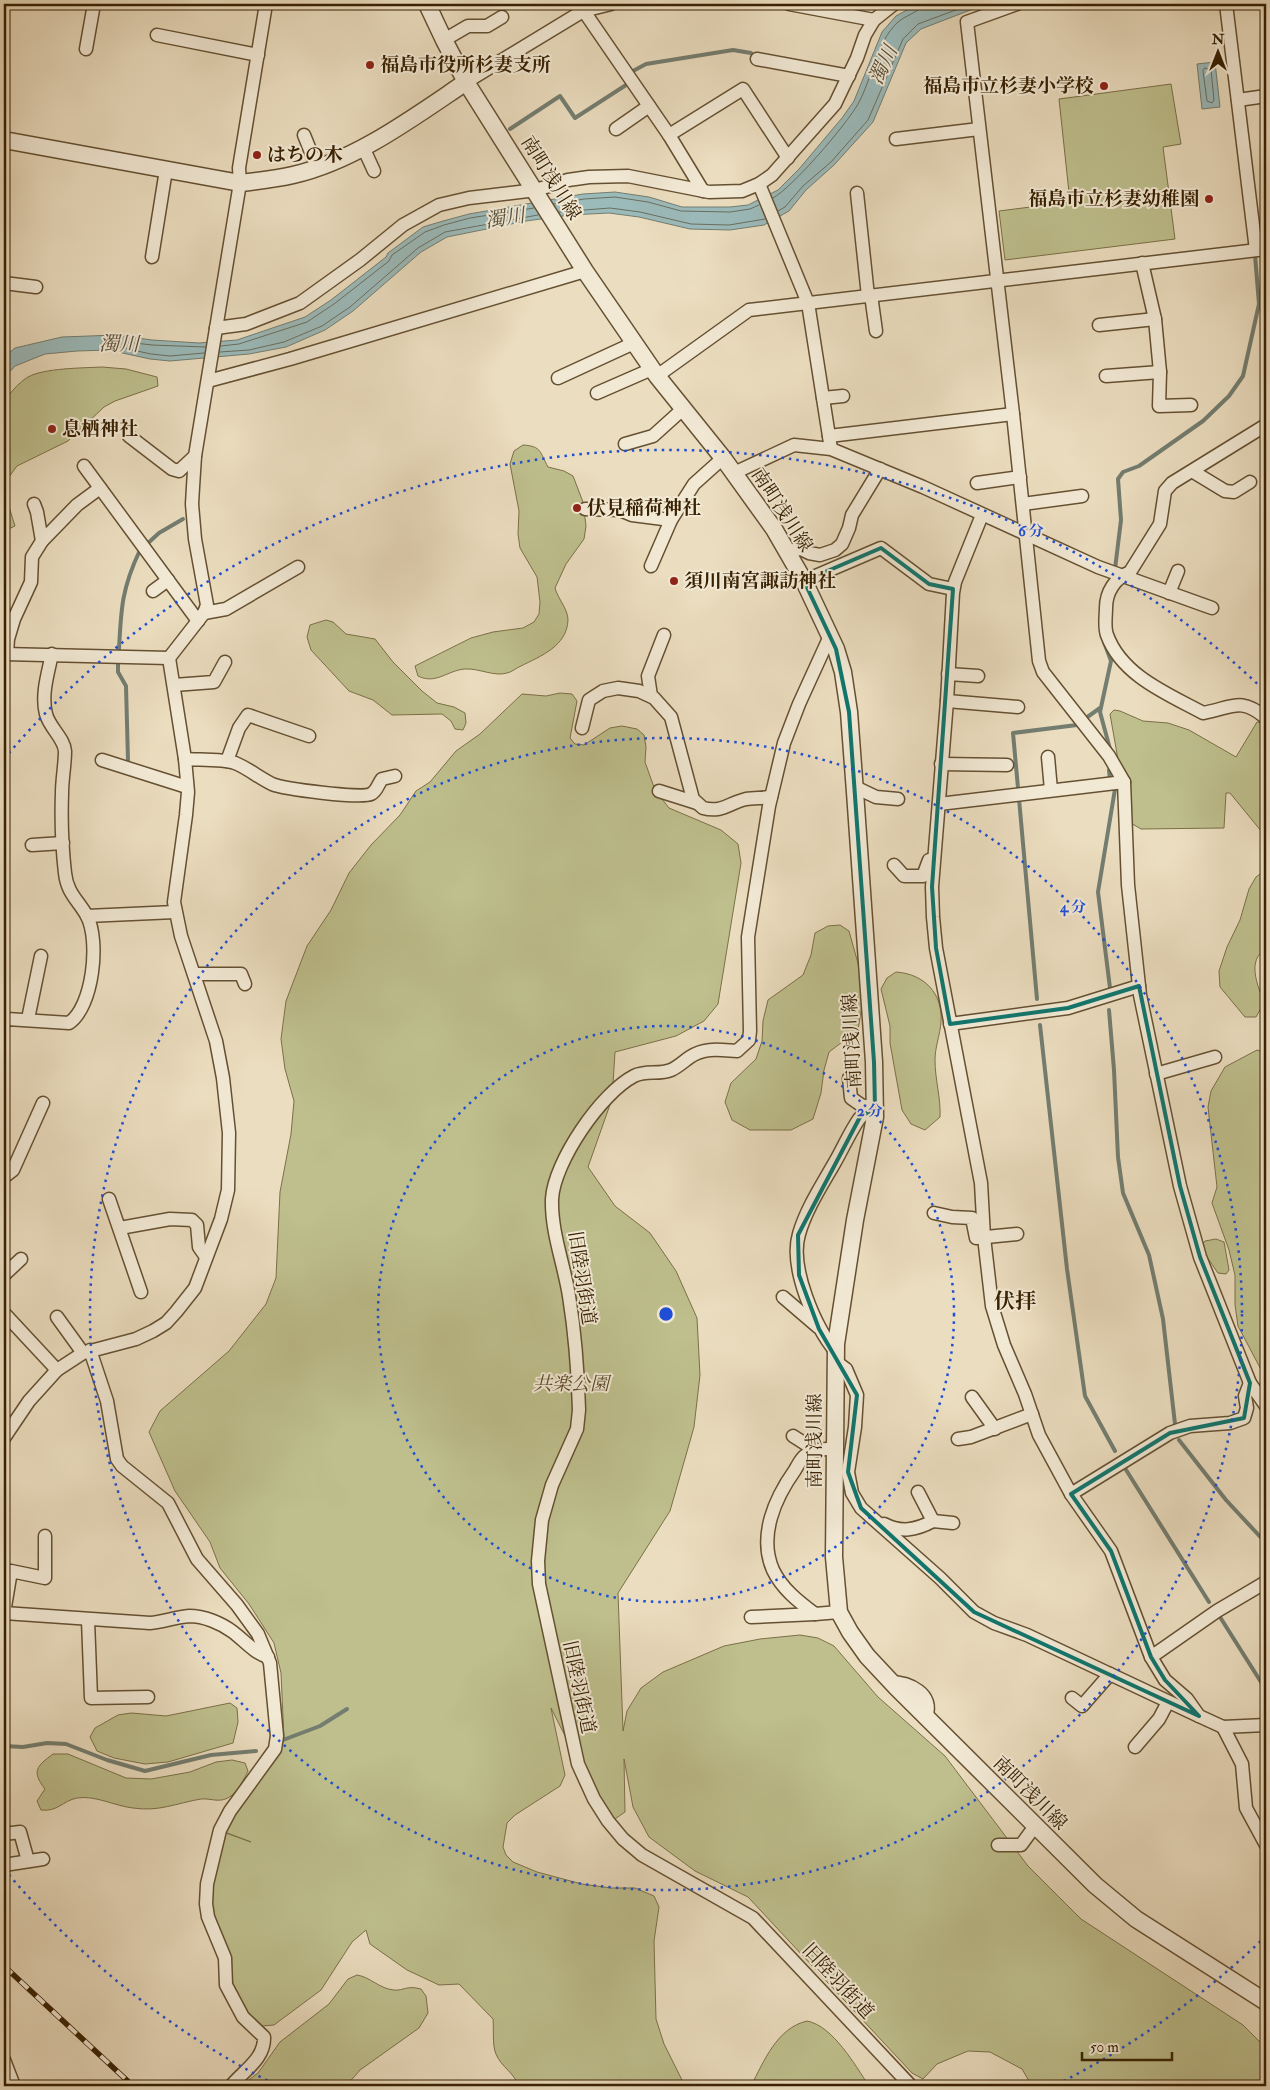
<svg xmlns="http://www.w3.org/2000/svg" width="1270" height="2090" viewBox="0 0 1270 2090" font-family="'IM FELL Double Pica','Noto Serif JP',serif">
<rect width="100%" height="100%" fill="#ebddbf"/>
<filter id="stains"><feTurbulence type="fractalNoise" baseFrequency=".004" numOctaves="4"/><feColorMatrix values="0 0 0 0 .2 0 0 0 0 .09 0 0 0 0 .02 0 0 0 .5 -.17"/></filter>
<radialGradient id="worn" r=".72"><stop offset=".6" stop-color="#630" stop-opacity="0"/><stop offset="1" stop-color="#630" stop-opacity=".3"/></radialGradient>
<!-- green -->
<g fill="#bebf8d" stroke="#7b7048">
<path d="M1171,84l10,60 -18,3 12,92 -170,21 -6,-49 71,-9 -11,-103z"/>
<path d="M102,367l24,2 31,8 1,9 -43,15 -11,6 -36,34 -51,25 -11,15 -2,10 11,35 -11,5v-128c6,-10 13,-19 24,-26 16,-9 55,-9 74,-10z"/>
<path d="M523,445c19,1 17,8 25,22l16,4 9,5 10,26 3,24 -2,13 -18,25 -11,24c3,11 13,21 13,32 -1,26 -27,36 -47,46 -5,2 -9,6 -14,7 -13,4 -28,-5 -42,-4 -17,1 -29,16 -47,7l-3,-10 56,-28 22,-6 30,-4 11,-6 5,-8 1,-12 -3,-25 -17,-29 -2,-14 1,-23 -9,-47 4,-13z"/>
<path d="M326,620l7,2 13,12 29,5 18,23 29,29 15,12 17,4 11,6 1,10 -3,7 -8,-1 -4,-8 -9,-7 -50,1 -19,-15 -24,-9 -38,-41 -4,-13 3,-12z"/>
<path d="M560,693l12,1 5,7 -7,37 5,6 9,1 26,-17 12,-2 15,3 7,6 2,12 -1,15 10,28 14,18 52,22 17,14 3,19 -23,141 -14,17 -28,15 -61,16 -3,47 -24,68 27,39 35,27 26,38 21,47 3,57 -6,52 -24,84 -52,82 5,138 4,-20 14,-23 22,-16 61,-26 36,-7 40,-4 18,3 16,8 44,51 67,59 83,110 53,53 162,106 23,23v38h-234l-10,-17 -32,-17 -22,-1 -31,13 -14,15 -11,-6 -164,-176 -53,-26 -46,-34 -16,-30 -9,-48 1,53 -16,11 -58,-115 14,67 -5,11 -45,29 -8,8 -4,24 3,8 7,7 24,10 45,12 29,4h24l19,8 5,11 -5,34 2,78 8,25 21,42h-167c-2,-12 -17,-19 -22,-32 -4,-9 -2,-25 -3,-35l-34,-35 -20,1 -32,-15 -37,-26 -4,-14 -14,12 -31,48 -47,35 -12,1 -17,-16 -16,-30 -17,-65 -2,-17 13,-66 28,10 -29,-11 25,-36 31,-39 6,-17 -3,-66 -7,-30 -25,-39 -29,-36 -10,-26 -35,-51 -26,-59 11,-21 69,-60 37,-47 10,-26 4,-86 11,-58 3,-33 -9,-32 -4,-30 5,-38 21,-55 24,-36 18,-37 22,-28 29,-30 16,-24 14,-9 26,-31 24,-17 42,-40 24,2z"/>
<path d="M1114,710l6,1 23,10 25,2 21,7 47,27 21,-35 9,2v113l-36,-44h-4l-2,35 -83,1 -12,-7 -19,-108z"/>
<path d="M1266,870v79c-20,11 -8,37 -2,54l-8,14h-11l-25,-30 -1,-16 8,-24 13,-27 9,-31 7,-12z"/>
<path d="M840,925l9,6 10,36 3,39 -4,24 -29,22 -5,18 -3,23 -8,26 -22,11h-41l-18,-10 -7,-18 6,-19 25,-24 6,-18 1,-20 5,-21 35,-25 8,-20 4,-22 13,-7z"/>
<path d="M896,972c28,2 47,21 45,50 -1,13 -6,25 -6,38 0,20 6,38 5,57l-15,13 -14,-6 -9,-14 -12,-67v-17l-9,-37 6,-11z"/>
<path d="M1257,1050l9,3v326l-28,-53 -3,-21v-30l-6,-25 -17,-47 5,-16 -9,-80 3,-16 14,-24z"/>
<path d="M1216,1239l8,3 5,28 -3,4 -8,-1 -18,-26 5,-6z"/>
<path d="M230,1703l7,5 1,14 -5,21 -65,19 -23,2 -31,-6 -17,-7 -7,-14 5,-9 23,-13 13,-2 35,3z"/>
<path d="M53,1754h15l58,24 25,1 39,-7 26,-10 16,-2 13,3 3,8c-4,8 -10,20 -17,25 -11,8 -19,2 -30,3 -24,4 -42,13 -68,9 -18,-2 -38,-13 -56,-10 -15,3 -19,14 -36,12l-4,-9 8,-12c-14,-18 -8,-23 8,-35z"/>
<path d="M357,1975c13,2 23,14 37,15 10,1 12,-5 27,-1l5,7 2,17 -9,15 -59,42 -14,16h-105l17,-13 22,-31 49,-38 19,-25z"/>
<path d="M807,2021c26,5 48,44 62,65h-118c13,-25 26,-58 56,-65z"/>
</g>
<!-- water -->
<g fill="#9bbaba" stroke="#737d70">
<path d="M918,4h68l-65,25 -15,14 -33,79 -39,43 -28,25 -17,21 -25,14 -34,5 -40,-1 -51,-12 -30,-4 -39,2 -44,6 -79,16 -26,15 -68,59 -28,19 -39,17 -37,7 -79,7 -20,-2 -41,-9 -32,1 -32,3 -30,12 -11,12v-21l11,-9 47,-11 54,-2 36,5 47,3 38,-3 68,-23 26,-17 55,-43 2,-4 35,-26 20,-6 26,-7 114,-20 32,-2 34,5 33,10h48l18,-2 30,-15 21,-21 43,-51 12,-17 28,-69 14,-16z"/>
<path d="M1215,62l5,45 -18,2 -5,-45z"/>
</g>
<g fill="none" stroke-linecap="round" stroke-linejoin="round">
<!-- shore -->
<g stroke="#6a6e5e" stroke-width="1">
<path d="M1205,68l6,2 3,30 -2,3 -5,-2 -4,-30z"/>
<path d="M773,198c20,-11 73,-73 85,-94 15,-27 17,-60 40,-82 6,-5 14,-8 20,-12l2,-6"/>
<path d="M554,204l30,-5 31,-2 33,5 33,9 49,1 20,-3 9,-4"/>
<path d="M778,211l7,-4 18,-21 28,-24 37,-42 35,-81 15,-15 54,-20"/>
<path d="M559,212l51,-4 30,4 51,12 38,1 36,-6"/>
<path d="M221,346l18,-2 68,-22 27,-18 55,-43 3,-6 33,-23 19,-7 26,-7 64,-10"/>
<path d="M220,352l29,-2 35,-8 38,-16 28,-19 68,-59 27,-16 93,-17"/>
<path d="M204,353l-34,3 -19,-2 -42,-9 -2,-2 2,-3 43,5 53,2"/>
</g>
<!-- stream -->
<g stroke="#737d70" stroke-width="4">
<path d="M633,71l13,-7 87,-14 18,3"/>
<path d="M510,129l50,-33 15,22 51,-33"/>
<path d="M147,544l12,-11 24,-14"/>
<path d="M1115,569l6,-49 -3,-41 5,-7 16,-6 64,-45 26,-25 14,-20 16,-72 -4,-49"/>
<path d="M1104,642l7,19 -11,51 10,37"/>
<path d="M119,649c2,-41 3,-61 21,-99"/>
<path d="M118,664v8l8,14 2,75"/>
<path d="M1086,718l14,-10"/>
<path d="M1109,770l1,10"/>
<path d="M1018,788l-5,-55 64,-8"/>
<path d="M1019,799l18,200"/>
<path d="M1110,988l-12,-96 17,-103"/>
<path d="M1109,1010l5,60 4,87 5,36 26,62 14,64 12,105"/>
<path d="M1040,1025l27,244 18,127 30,55"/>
<path d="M1179,1440l47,60 40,43"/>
<path d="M1123,1465l86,137"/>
<path d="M1220,1617l46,73"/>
<path d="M283,1740l37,-14 27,-17"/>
<path d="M4,1746l19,1 24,-4 19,1 41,16 38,11 66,-16 45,-4"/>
</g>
<!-- minor casing -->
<g stroke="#655031" stroke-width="15">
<g id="minor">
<path d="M579,4l90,131 34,56"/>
<path d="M789,4l85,16 20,-16"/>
<path d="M1017,4l-50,18 46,392 26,247 4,11 66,84 15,26 4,103 12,110 40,191 20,71 50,126 16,23"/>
<path d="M1226,4l30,246"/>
<path d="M157,35l101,20"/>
<path d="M444,40l24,-14h19l15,-9"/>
<path d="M86,49l8,-45"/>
<path d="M757,59l92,17"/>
<path d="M466,82l117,-71 28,-7"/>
<path d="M1238,100l28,-4"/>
<path d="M616,129l33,-23"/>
<path d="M304,135l13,32"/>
<path d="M669,135l74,-46 45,69"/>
<path d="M896,139l83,-10"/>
<path d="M363,147l11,24"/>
<path d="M759,184l49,119 23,146"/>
<path d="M857,193l11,103"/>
<path d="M152,257l14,-87"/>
<path d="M1142,263l13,56 5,53 -1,34 32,-1"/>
<path d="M4,283l32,4"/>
<path d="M871,295l5,36"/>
<path d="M1099,325l56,-6"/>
<path d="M216,328l30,-4 54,-21 60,-43 43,-35 36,-20 30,-7 67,-8 32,-10 21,-3 39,-1 81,16 33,-1 17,-7 13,-9 63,-71 22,-46 8,-23 9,-15"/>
<path d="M657,376l92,-66 517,-61"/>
<path d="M1106,376l54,-4"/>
<path d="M558,378l76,-35"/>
<path d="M208,381l82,-22 295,-88"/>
<path d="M597,393l55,-24"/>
<path d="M823,398l20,-2"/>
<path d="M1266,425l-94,58 -7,8 -5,33 -30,48c-15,6 -24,20 -24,36 0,8 -2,19 1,27 15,41 61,59 96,78 29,-5 37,-17 63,5"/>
<path d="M129,436l43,33 7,2 16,-15"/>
<path d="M829,436l184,-22"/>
<path d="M625,444l28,-8 31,-28"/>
<path d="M84,466l114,155"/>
<path d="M1192,471l33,20 9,1 16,-10"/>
<path d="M734,473l60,-28 37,4 92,38 175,80 114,41"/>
<path d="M977,483l43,-6"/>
<path d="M1023,504l59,-8"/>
<path d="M585,509l35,1 12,5 39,5"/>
<path d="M982,515l-27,67 -2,11 -6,108 -15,186 1,30 3,31 45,235 3,54 8,69 12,39 21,49 14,41 32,59 40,57 40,106 14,23 22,19 12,17 24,11 43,-2"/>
<path d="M42,541l35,-36 23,-17"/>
<path d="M787,551l14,-2 8,4 11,2 15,-5 7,-6 7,-16 3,-13 28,-46"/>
<path d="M651,566l20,-46 23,-36 29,-26"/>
<path d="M804,581l77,-33 48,36 24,5"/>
<path d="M153,591l15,-11"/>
<path d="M1169,593l9,-22"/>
<path d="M204,613l22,-4 72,-42"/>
<path d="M830,636l-31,68 -15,39 -15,63 -21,131 2,94 -1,9 -12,11c-17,-1 -32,-4 -47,6 -6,4 -12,10 -19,13 -12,5 -25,0 -37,6 -33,17 -80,86 -82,123 -1,33 12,65 17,97 6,37 9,77 10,114l-2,19 -25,56 -10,35 -4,41 1,23 39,180 16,35 14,22 15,18 19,16 111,63 158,168"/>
<path d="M7,653l1,-14 6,-20 17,-37 1,-25 10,-16 -5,-29 -3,-8"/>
<path d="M4,654l165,4"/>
<path d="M948,674l30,2"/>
<path d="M174,685l40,-3 11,-20"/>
<path d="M651,696l-3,-20 16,-41"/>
<path d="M947,701l71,6"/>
<path d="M582,728l7,-28 14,-9 15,-3 21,3 15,7 17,19 22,82 10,9c19,5 26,-5 43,-9 8,-1 17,-1 25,-2"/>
<path d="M1048,757l3,33"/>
<path d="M185,759c13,1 39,0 50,4 13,5 24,15 37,21 12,5 89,15 99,10 6,-3 7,-10 11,-15l13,-3"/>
<path d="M102,760l85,27"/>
<path d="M227,761l12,-33 9,-13 61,21"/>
<path d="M941,764l66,1"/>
<path d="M855,787l21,10 22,2"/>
<path d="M659,791l38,12"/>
<path d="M939,804l185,-22"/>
<path d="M32,845l31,-2"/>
<path d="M894,865l10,11h19l6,-16"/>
<path d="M87,916l88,-4"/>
<path d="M194,974h47l4,10"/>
<path d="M28,1019l13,-63"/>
<path d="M4,1023l3,-4 62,4c24,-16 31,-82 18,-107 -9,-16 -20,-23 -22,-43 -3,-26 -4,-53 -3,-80 0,-14 3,-28 3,-42 -1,-13 -16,-24 -19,-37 -5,-19 2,-41 6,-60"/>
<path d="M950,1024l118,-16 71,-22"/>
<path d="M1156,1074l59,-17"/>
<path d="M4,1177l9,-7 30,-67"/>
<path d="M109,1199l32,93"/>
<path d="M934,1213l18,4 20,1 4,20 41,-4"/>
<path d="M120,1228l50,-9 22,1 5,5 2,22 7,10"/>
<path d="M4,1275l17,-16"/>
<path d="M783,1297l35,30"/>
<path d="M4,1313l53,57"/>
<path d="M57,1317l26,36"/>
<path d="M90,1350l17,51 10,58 5,7 46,37 29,56 40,46 21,29 12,29 7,73 -2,13 -45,62 -10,19 -13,54 -1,20 2,13 17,41 1,27 17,32 21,20c1,22 -21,34 -33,49"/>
<path d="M836,1352c-21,-25 -47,-85 -37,-118 7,-25 23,-49 36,-72 8,-14 15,-30 24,-43 4,-5 11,-8 16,-11l-14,-3 -10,-7 -2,-20"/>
<path d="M835,1361l11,8 11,26 -2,32 -7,45 4,21 9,15 79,70 34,34 20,11 33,12 172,81"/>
<path d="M972,1397l23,32"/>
<path d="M793,1436l22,14"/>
<path d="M4,1438l25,-37 28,-31 26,-17 53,-14 17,-8 13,-8 10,-11 19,-24 26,-69 7,-29 1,-57 -6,-55 -7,-37 -35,-105 -7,-34 12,-87 2,-23 -3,-33 -16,-101 35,-45 3,-8 -12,-66 -3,-35 1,-17 2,-31 45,-273 -1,-15 27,-164"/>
<path d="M958,1439l13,-2 61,-23"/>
<path d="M836,1448c-10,1 -21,1 -30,7 -5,3 -8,10 -11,15 -20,28 -37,66 -22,100 9,19 26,32 42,44l24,-2"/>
<path d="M1071,1494l99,-61 20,-7 40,-3 14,-5 3,-10 -2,-12 5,-13"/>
<path d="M933,1521l20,2"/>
<path d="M884,1524c17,9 32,6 49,-3l-15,-29"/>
<path d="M4,1613l146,10c13,-1 26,-6 39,-7 15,0 32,7 44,16 12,9 20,20 35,25"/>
<path d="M4,1613l7,-42 34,7v-42"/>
<path d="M751,1617l64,-3"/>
<path d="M88,1620l3,78 57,-1"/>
<path d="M1151,1657l66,-46 49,-29"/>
<path d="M890,1682c19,0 45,12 36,35"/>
<path d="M1072,1698l10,8 28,-32"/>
<path d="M1223,1727l19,37 4,44 20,37"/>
<path d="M1135,1747l24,-28 9,-17"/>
<path d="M4,1834l16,-2 8,29"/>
<path d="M998,1845h23l14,-19"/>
<path d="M4,1865l39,-6"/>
<path d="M4,2060l10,26"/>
</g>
</g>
<!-- tertiary casing -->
<g stroke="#655031" stroke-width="19">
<g id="tertiary">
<path d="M427,4l17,36 22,42 119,189 72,105 66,82 51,71 30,52 32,68 7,23 6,40 6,80 19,270 1,55 -20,103 -19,124 -2,213 5,55 11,20 17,24 29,31 199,198 41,34 130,83"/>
<path d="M4,140l236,43c18,-2 36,-4 53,-8 62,-14 121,-58 173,-93"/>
</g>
</g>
<!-- minor -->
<use href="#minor" stroke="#f2e9d5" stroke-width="12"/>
<!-- tertiary -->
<use href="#tertiary" stroke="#f2e9d5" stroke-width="16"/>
<!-- rail casing -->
<g stroke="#382102" stroke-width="5.5">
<path id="rail" d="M4,1966l129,120"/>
</g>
<!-- rail -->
<use href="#rail" stroke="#f2e9d5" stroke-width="4" stroke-dasharray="11" stroke-linecap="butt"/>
</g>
<!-- marked area -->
<path fill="none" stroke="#0f766e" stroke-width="4" stroke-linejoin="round" d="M881,548l48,36 24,5 -21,298 4,61 14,76 118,-16 71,-22 41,200 20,71 50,126 -6,35 -74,15 -99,61 40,57 40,106 14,23 34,36 -225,-104 -113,-104 -13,-36 9,-77 -38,-66 -20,-54 -1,-40 62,-118 15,-9 -1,-46 -25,-350 -13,-63 -32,-68z"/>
<!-- distance rings -->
<g fill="none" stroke="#1d4ed8" stroke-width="2.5" stroke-dasharray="2.5 5">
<circle cx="666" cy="1314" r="288"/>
<circle cx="666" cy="1314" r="576"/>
<path d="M1266 1936A864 864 0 0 1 1058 2084M274 2084A864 864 0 0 1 4 1869M4 759A864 864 0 0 1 1266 692"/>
</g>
<!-- markers -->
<g fill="#8f2418" stroke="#f2e9d5" stroke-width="2">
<circle cx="370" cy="65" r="5"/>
<circle cx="1104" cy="86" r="5"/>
<circle cx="257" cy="155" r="5"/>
<circle cx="1209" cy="199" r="5"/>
<circle cx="52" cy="429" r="5"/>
<circle cx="577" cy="508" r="5"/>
<circle cx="674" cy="581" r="5"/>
</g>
<g text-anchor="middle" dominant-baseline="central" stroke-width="4" stroke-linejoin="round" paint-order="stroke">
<!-- poi labels -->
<g font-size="19" font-weight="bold" fill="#382102" stroke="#f2e9d5" text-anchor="start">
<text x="380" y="65">福島市役所杉妻支所</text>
<text x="1094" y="86" text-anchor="end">福島市立杉妻小学校</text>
<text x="267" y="155">はちの木</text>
<text x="1199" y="199" text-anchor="end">福島市立杉妻幼稚園</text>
<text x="62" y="429">息栖神社</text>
<text x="587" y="508">伏見稲荷神社</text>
<text x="684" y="581">須川南宮諏訪神社</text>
</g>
<!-- street labels -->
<g font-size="19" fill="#382102" stroke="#f2e9d5">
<text transform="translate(551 178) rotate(58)">南町浅川線</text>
<text transform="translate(782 510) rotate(57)">南町浅川線</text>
<text transform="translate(852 1041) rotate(-93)">南町浅川線</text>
<text transform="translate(582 1278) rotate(81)">旧陸羽街道</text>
<text transform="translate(815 1441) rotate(-90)">南町浅川線</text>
<text transform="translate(579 1687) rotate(78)">旧陸羽街道</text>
<text transform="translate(1030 1793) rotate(45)">南町浅川線</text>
<text transform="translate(838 1981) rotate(47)">旧陸羽街道</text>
</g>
<!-- park labels -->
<g font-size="19" font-style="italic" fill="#5a4825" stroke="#f2e9d5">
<text x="571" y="1384">共楽公園</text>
</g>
<!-- water labels -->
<g font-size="20" font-style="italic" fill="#564f39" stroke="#f2e9d5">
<text transform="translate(883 65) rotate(-65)">濁川</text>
<text transform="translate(505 218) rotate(-9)">濁川</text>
<text transform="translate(119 344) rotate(1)">濁川</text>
</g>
<!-- quarter labels -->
<g font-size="21" font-weight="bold" fill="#382102" stroke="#f2e9d5">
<text x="1015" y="1301">伏拝</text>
</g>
</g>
<circle cx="666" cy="1314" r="8" fill="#1d4ed8" stroke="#f2e9d5" stroke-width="2.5"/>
<g font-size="15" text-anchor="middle" font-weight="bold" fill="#1d4ed8" stroke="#f2e9d5" stroke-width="4" stroke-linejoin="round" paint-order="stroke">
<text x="1031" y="536">6 分</text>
<text x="1073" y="912">4 分</text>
<text x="870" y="1116">2 分</text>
</g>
<!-- margin -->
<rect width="1270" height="2090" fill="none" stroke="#ebddbf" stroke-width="20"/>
<rect x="5" y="5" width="1260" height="2080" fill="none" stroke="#382102" stroke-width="2.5"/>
<rect x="10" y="10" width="1250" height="2070" fill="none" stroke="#382102"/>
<!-- north arrow -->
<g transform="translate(1218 52)" stroke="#f2e9d5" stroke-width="4" paint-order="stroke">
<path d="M0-4L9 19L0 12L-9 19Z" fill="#382102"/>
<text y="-8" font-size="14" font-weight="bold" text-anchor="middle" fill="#382102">N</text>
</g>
<!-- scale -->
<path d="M1082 2052v8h90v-8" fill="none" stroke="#382102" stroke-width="2.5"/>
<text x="1090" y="2052" font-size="15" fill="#382102" stroke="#f2e9d5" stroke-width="4" paint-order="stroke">50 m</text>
<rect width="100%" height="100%" filter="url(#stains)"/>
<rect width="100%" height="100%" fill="url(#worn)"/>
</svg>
